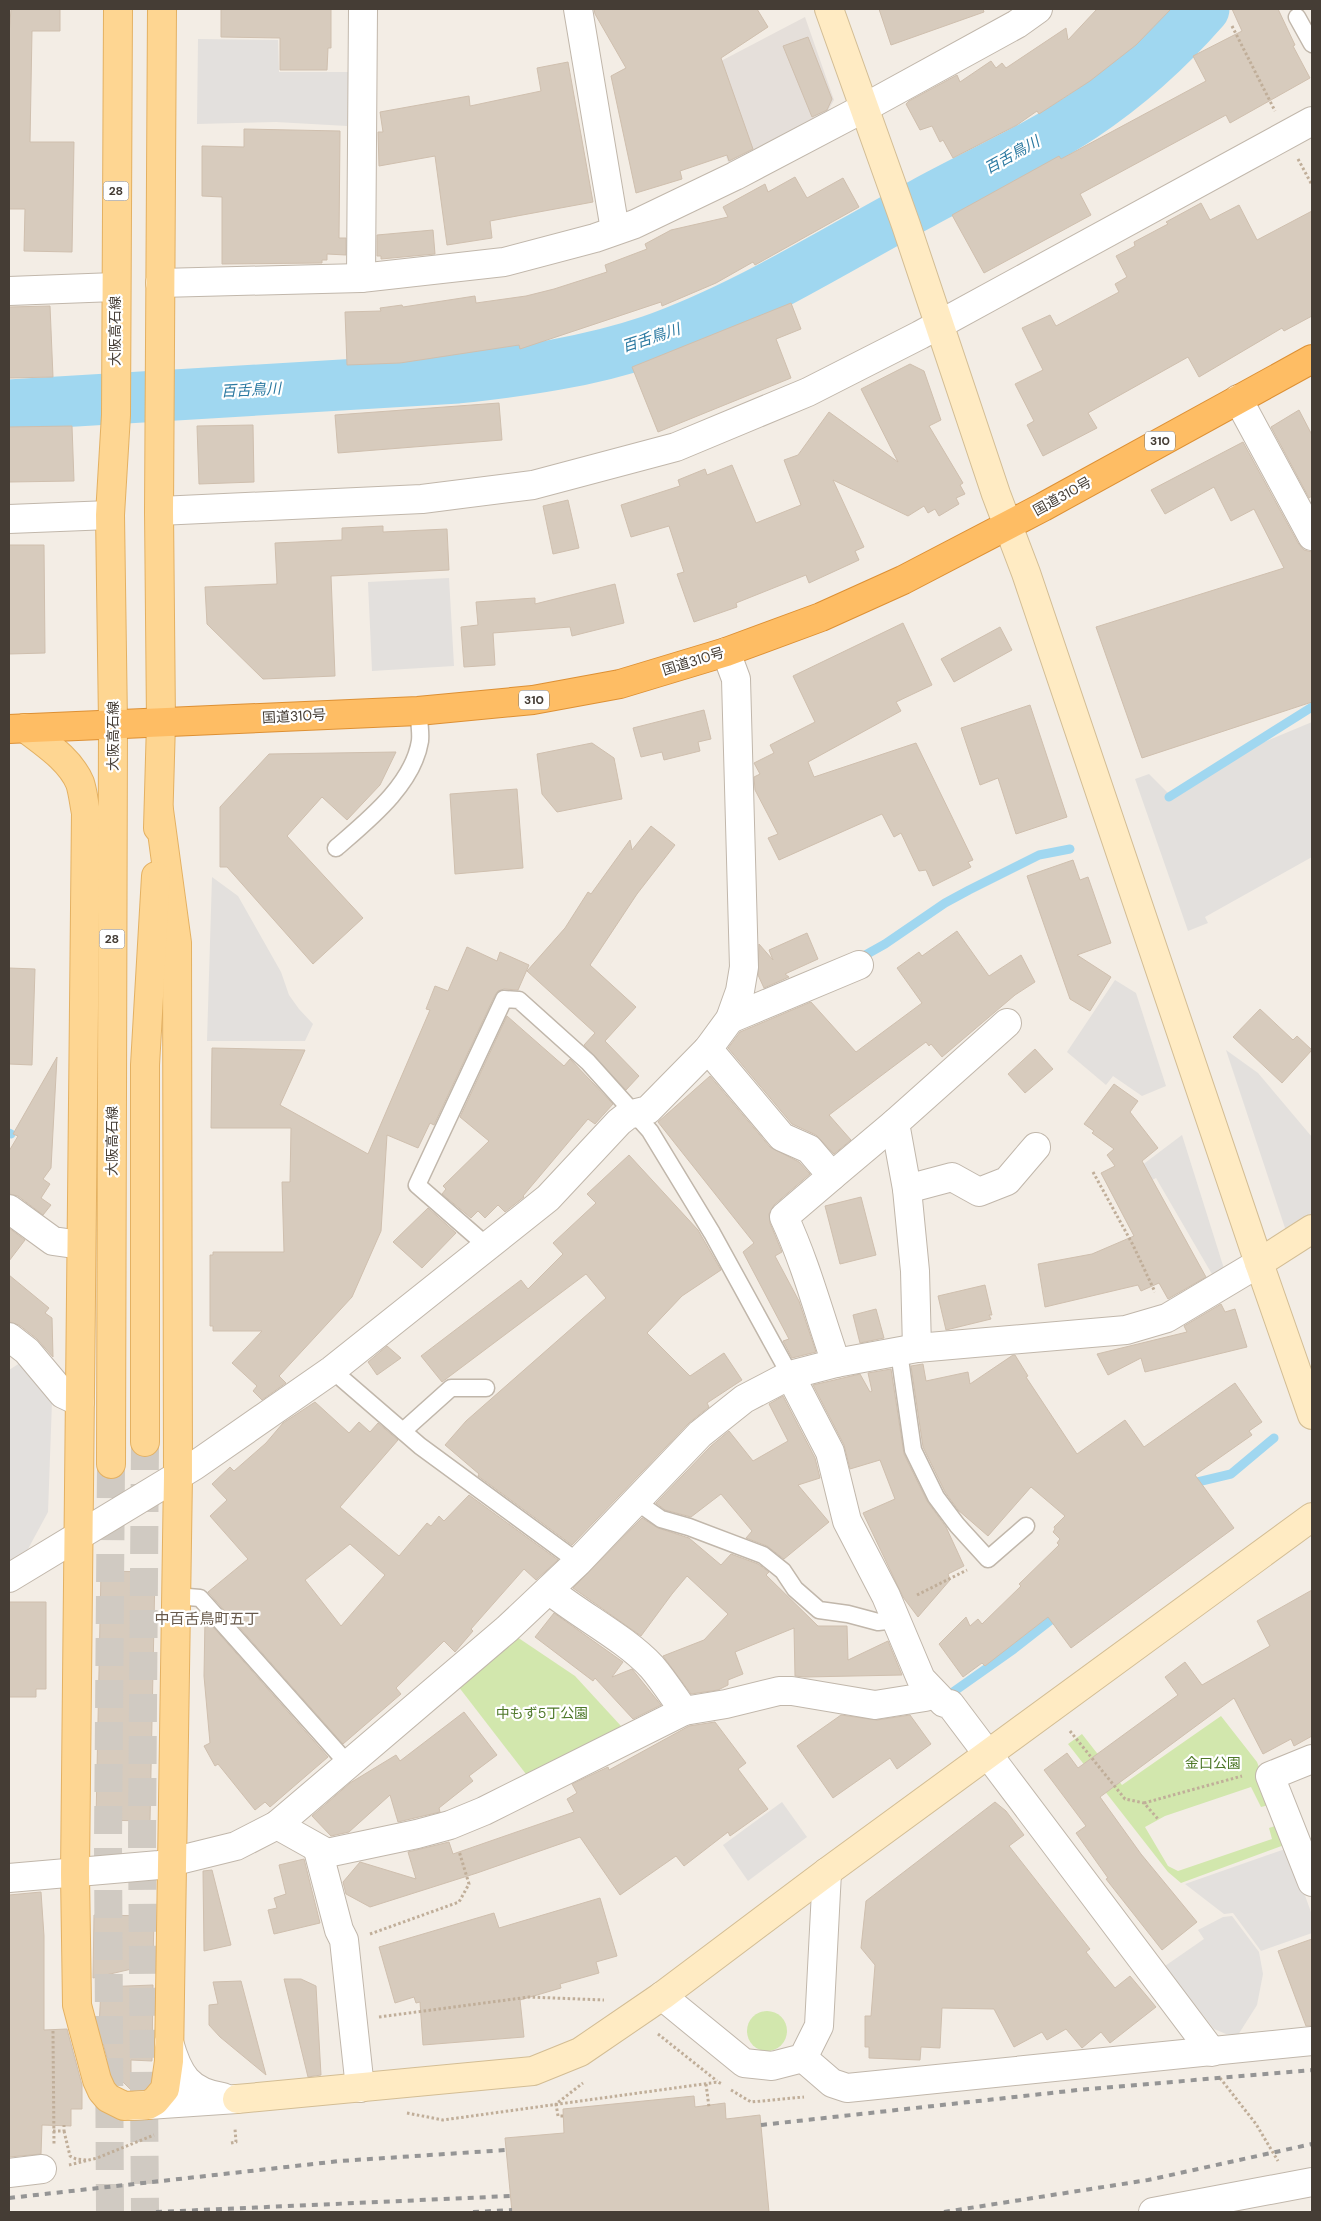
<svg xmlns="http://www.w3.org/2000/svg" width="1321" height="2221" viewBox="0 0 1321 2221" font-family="'DM Sans','Noto Sans JP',sans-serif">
<rect width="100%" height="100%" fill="#f3ede5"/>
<!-- industrial -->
<path fill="#e5dfda" d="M805,17l29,83 -8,14 -97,51 -31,-92z"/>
<!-- green -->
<g fill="#d2e7ad">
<path d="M517,1637l58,39 46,50 -92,52 -71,-92z"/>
<path d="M1221,1716l36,46 16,42 -12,3 -10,-20 -86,29 -20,11 23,39 10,5 94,-32 -3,-11 11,-4 7,20 -106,39 -13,-11 -100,-128 14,-10 40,51z"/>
<circle cx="767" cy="2031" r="20"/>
</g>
<!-- parking -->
<g fill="#e3e0dd">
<path d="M198,39l80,1 1,32h69l-1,54 -71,-4 -79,2z"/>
<path d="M449,578l5,88 -82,5 -4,-89z"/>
<path d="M1312,722v135l-107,60 3,6 -20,8 -53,-152 14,-5 24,24 72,-48z"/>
<path d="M212,877l26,19 43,76 8,23 10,14 14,15 -8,17h-98z"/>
<path d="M1115,980l21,13 30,93 -24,10 -29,-20 -7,9 -39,-33z"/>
<path d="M1226,1050l32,23 54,64v81l-25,16z"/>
<path d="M1182,1135l44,140 -10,6 -60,-103 -23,12 -8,-12z"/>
<path d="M20,1363l32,38 -4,111 -20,37 -19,13v-192z"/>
<path d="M782,1802l25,35 -59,44 -25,-36z"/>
<path d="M1288,1848l24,67v18l-51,18 -28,-38 -9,1 -39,-30z"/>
<path d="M1232,1916l27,36 4,22 -6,31 -19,30 -12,-1 -12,-5 -49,-63 39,-27 -6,-9 25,-13z"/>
</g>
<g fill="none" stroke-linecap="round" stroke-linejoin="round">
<!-- stream -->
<g stroke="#a0d7f0" stroke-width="9">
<path d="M1169,797l143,-90"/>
<path d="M860,958l25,-14 60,-41 24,-13 70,-35 31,-6"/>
<path d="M9,1133l2,1"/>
<path d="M1189,1484l42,-10 43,-36"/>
<path d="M946,1697l68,-48 46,-36"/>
</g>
<!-- river -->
<path stroke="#a0d7f0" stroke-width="51" d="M9,405l449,-27c65,-7 130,-16 192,-37 96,-34 183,-90 273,-138 53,-29 110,-54 160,-87 45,-30 85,-66 121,-107"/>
</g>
<!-- building -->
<g fill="#d7cbbd" stroke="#cfbfae" fill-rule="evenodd">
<path d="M11,9h49v22h-28l-2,111h44l-2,110 -48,-1 1,-42h-16v-174z"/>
<path d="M221,9h110v39h-3l-1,22h-47v-32l-59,-1z"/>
<path d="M594,9h163l11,18 -47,31 32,91 -24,12 -2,-6 -47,16 2,8 -46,14 -25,-117 15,-8 -31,-54z"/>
<path d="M879,9h104l1,3 -93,33z"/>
<path d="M1097,9h74l-35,36 -46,36 -51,33 -2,-3 -20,14 -64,33 -10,-18 -3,2 -8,-16 -12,4 -14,-26 3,-3 48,-26 3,7 31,-21 5,7 6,-5 4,5 60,-40 2,12z"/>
<path d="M1232,9h46l17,36 -2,1 17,32 -80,45 -4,-8 -146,79 11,21 -107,58 -32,-58 107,-59 2,3 145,-78 -13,-25 49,-25z"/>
<path d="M808,37l24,62 -5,11 -15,7 -29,-71z"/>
<path d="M568,62l25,140 -103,19 2,17 -45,7 -12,-89 -56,10 -1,-34h5l-3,-20 89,-16 1,10 71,-15 -4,-23z"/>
<path d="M244,129l96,2 -1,107h7v17l-19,-1v6h-5v3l-100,1v-67l-20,-1v-50l42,1z"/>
<path d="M795,177l12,21 36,-20 16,29 -104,58 -2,-3 -37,21 -54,23 -1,-4 -141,47 -1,-4 -119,18 -53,2 -2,-53 36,-1 -1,-3 22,-3 1,2 72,-11 1,7 50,-7 28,-7 53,-17 -2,-7 42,-16 -2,-5 26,-14 57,-13 -5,-10 42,-23 3,8z"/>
<path d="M1201,203l9,17 29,-15 18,35 55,-29v105l-28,15 -2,-3 -83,49 -11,-20 -100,56 9,15 -54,28 -16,-31 7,-4 -19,-37 28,-14 -21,-42 28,-13 6,11 63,-34 -4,-8 12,-7 -11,-21 19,-10 -1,-4 34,-18 -2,-2z"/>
<path d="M433,230l2,24 -54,5v-3h-4v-21z"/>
<path d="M791,303l10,26 -25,10 15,39 -133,54 -26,-65z"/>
<path d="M50,306l3,71 -44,1v-71z"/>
<path d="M910,364l14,7 17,49 -12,6 34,57 -3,2 5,9 -9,4 3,6 -20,12 -4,-7 -7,4 -4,-7 -16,10 -75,-36 31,67 -9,4 4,9 -50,23 -3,-8 -70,28 1,4 -43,15 -17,-48 7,-2 -15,-46 -38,11 -10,-32 59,-19 -2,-6 27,-11 2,6 25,-10 24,58 45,-18 -17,-45 14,-5 31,-43 69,50 -37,-73z"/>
<path d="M499,403l3,37 -164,13 -3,-38z"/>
<path d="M1299,410l13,25v61l-3,2 -38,-71z"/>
<path d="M253,425l1,57 -55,2 -2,-58z"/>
<path d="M72,426l2,55 -65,1v-55z"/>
<path d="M1243,442l55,101 6,7 8,2v150l-170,56 -46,-131 188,-59 -30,-59 -23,12 -17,-34 -49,27 -14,-24z"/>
<path d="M568,500l11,48 -26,6 -10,-48z"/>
<path d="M383,526v6l64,-3 2,41 -118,6 4,100 -72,3 -56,-55 -2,-37 72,-3 -2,-41 67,-3v-12z"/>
<path d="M9,545h35l1,108 -36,1z"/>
<path d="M615,584l9,39 -52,13 -2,-9 -77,6 2,32 -31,2 -3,-40 17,-2 -2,-23 59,-4v6z"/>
<path d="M903,623l29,62 -36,17 5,9 -93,51 6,15 102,-34 57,117 -5,2 3,5 -38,19 -7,-16 -7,1 -18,-38 -7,4 -12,-23 -103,46 -11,-22 10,-4 -23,-44 -1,-13 6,-3 -6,-11 20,-10 -4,-8 45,-23 -22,-46z"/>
<path d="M1000,627l12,23 -58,32 -13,-23z"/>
<path d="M1030,705l37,112 -51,17 -18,-56 -18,7 -19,-57z"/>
<path d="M704,710l7,29 -13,3 2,9 -36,9 -2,-8 -21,5 -8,-29z"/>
<path d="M592,743l22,15 8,41 -65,13 -15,-18 -5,-40z"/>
<path d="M396,752l-16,33 -33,35 -25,-23 -35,39 76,82 -50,46 -86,-97h-7v-60l49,-53z"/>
<path d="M517,789l6,79 -68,6 -5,-80z"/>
<path d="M651,826l24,19 -38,49 -47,71 46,42 -31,34 34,35 -13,14 -42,-45 11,-12 -68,-62 38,-43 23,-36 3,2 39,-54 2,10z"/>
<path d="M1073,860l7,20 8,-3 23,66 -34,12 34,22 -21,34 -20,-12 -43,-123z"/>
<path d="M957,931l32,45 32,-21 14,27 -20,13 -73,62 -11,-13 -2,2 -3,-4 -97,73 22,25 -17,14 -18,-19 -24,-11 -64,-76 12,-16 71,-30 45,50 66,-49 -25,-35 22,-16 3,4z"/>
<path d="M807,933l11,26 -33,15 4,3 -25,11 -6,-13 1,-31 14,16 -4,-10z"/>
<path d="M467,947l30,14 3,-9 29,13 -11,25 -14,-1 -6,2 -3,4 -61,130 -4,-2 -12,25 -31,-13 -6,96 -29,66 -73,79 7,7 -24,17 -9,-9 4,-5 -25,-23 30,-32h-49v-5h-3v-71h3v-3h71l-2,-70h8l1,-54h-80l1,-80 93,2 -25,55 88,49 62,-144 -4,-1 9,-23 13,5z"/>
<path d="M9,968l26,1 -3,96 -23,-1z"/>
<path d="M1260,1009l33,31 4,-4 15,14 -30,33 -49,-46z"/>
<path d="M507,1016l57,50 6,-7 43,45 -18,20 -7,-5 -65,77 1,1 -19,15 -7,-7 -13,13 -7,-7 -7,7 -29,-24 4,-5 -3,-3 46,-45 -29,-24z"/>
<path d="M1035,1049l18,20 -28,24 -17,-19z"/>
<path d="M57,1057l-6,111 -8,11 7,5 -9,14 10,7 -8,10 -25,-19 -9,-2v-43l9,-15 -5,-2z"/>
<path d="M710,1076l60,71 29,15 11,12 -36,31 -5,9 1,9 12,29 -7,4 24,45 17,51 -24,6 -9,-17 6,-2 -46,-87 11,-9 -96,-121z"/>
<path d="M1114,1084l24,17 -8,11 28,36 -16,13 64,116 -38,22 -9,-16 -18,8 -3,-6 -93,22 -7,-43 54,-10 42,-18 -33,-63 14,-7 -8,-11 7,-6 -22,-16 2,-2 -10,-7z"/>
<path d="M629,1155l69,75 23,40 -39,26 -35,37 43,43 34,-23 18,27 -35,23 2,4 -20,16 -117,122 -94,-69 1,-2 -34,-29 21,-24 140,-123 -20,-24 -144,108 -21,-26 100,-76 7,9 35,-35 -10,-11 43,-40 -9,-9z"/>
<path d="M861,1197l15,58 -36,9 -15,-58z"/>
<path d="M428,1208l28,25 -34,35 -29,-26z"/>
<path d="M9,1228l16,12 -16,21z"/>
<path d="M9,1275l40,33 -4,5 7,5 1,39 -16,-18 -18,-14 -10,-3z"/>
<path d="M985,1285l7,30h-3l2,4 -45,11 -8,-34z"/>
<path d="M1221,1304l4,8 10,-3 12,38 -102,25 -4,-14 -33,17 -11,-21 90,-22 -3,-6z"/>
<path d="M876,1309l8,29 -24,5 -7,-28z"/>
<path d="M387,1346l14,12 -24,17 -9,-13z"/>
<path d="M1013,1355h2l13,21 -2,1 51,77 48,-34 19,27 91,-64 27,39 -13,9 3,4 -57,40 39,53 -163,120 -23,-31 -63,49 -3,-3 -19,14 -24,-33 27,-27 4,9 8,-7 4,5 39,-38 -2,-2 40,-39 -2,-2 3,-4 -7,-7 2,-3 -1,-2 11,-11 -34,-29 -43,49 -30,-26 -13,-18 -22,-45 -12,-81 12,-2 3,17 42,-9 2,12z"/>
<path d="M891,1369l13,85 23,47 19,26 18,39 -16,8 2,6 -32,37 -15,-20 -40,-84 32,-14 -15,-39 -30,9 -6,-24 -31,-60 47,-11 10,18 2,-1 -4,-18z"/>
<path d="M783,1396l32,62 5,20 -22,7 31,37 -45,37 -17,-13 -21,-8 6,-7 -31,-37 -30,23 -26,-7 -9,-7 55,-57 18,-15 24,30 35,-20 -19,-37z"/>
<path d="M315,1402l34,31 10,-11 11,10 8,-9 20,17 -58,67 59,49 28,-33 4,3 8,-10 5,5 25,-26 89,65 -22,20 -12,-11 -53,60 2,2 -18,21 -11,-11 -48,47 5,6 -58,50 -135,-152 40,-33 -38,-43 17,-16 -15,-16 18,-17 4,4 32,-28 17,-20zM350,1544l35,31 -44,51 -36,-46z"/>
<path d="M642,1518l16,10 31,10 32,27 10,-11 27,10 11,8 -3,3 52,51h29l1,34 40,-19 14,34 -97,2 -10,-1 -1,-48 -59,24 8,22 -15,6v5l-10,5 -27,4 -28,-38 41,-16 24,-26 -41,-38 -15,18 -31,42 -68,-48z"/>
<path d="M101,1571l54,1 -5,249 -54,-1z"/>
<path d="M1312,1590v146l-18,10 -3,-7 -28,15 -29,-56 -134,99 41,57 56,68 -35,28 -56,-71 2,-1 -32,-45 10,-7 -42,-56 23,-17 11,15 100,-73 -13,-18 20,-15 17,23 68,-39 -13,-25z"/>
<path d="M9,1602h37v87h-10v8h-27z"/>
<path d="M554,1613l69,49 -11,15 20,-8 29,36 -28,14 -38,-41 -2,3 -58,-44z"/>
<path d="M205,1618l123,139 -58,50 -5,-5 -10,8 -37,-46 -3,2 -11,-20 6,-3 -6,-67z"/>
<path d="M464,1712l33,43 -28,21 4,5 -34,27 1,4 -42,10 -8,-27 -41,37 -18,4 -19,-20 38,-33 46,-28 4,6z"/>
<path d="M841,1715l36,5 33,-5 21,29 -34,25 -7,-11 -57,40 -36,-52z"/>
<path d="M715,1722l31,41 -8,6 30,40 -38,27 -2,-4 -44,34 -8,-10 -56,39 -40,-58 -103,36 -107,34 -24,-13 -3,-12 17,-20 56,17 -8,-27 41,-10 4,12 121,-42 -7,-13 10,-6 -5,-9 36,-17 1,3 80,-44z"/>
<path d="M995,1802l11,9 18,24 -15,11 81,103 -4,3 29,36 15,-12 26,31 -46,36 -9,-11 -19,16 -16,-19 -19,11 -5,-8 -28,15 -20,-38 -52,-1 -2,40 -19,-1 -1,13 -51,-2v-11h-4v-31h6l4,-51 -14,-17 5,-47z"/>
<path d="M304,1859l16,64 -46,11 -6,-24 9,-2 -3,-10 12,-4 -7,-29z"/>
<path d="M212,1870l19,75 -27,6 -1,-80z"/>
<path d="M41,1892l3,44v94l23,-1 15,56v24h-11v17l-29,-1 -1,29 -32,3v-262z"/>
<path d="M600,1898l17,58 -21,6 3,11 -39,11 1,4 -41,12 4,37 -101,8 -3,-43 -4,1 -2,-6 -19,6 -16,-56 115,-34 5,15z"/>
<path d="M94,1915l60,1 -1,48 -60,14z"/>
<path d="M1312,1939v87h-6l-28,-75z"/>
<path d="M284,1979h17l15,7 5,89 -13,2z"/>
<path d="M241,1981l25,94 -46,-38 -11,-12v-20l9,-1 -5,-22z"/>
<path d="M153,1985l-1,76 -21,-1v30l-21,-21 -11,-41 2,-41z"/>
<path d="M694,2096l1,11 30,-4 1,16 34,-4 9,97h-257l-7,-74 59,-5 -1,-24z"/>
</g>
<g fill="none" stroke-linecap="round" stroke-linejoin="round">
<!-- primary-tunnel -->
<g stroke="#d0cac2" stroke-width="28" stroke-dasharray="28 14" stroke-linecap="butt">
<path d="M145,1442l-3,398 3,372"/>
<path d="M110,2212l-2,-368 3,-380"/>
</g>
<!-- lane casing -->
<g stroke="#c1b7ab" stroke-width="19">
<g id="lane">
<path d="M1297,17l15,27"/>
<path d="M336,848c31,-27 77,-63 84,-107 1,-9 -1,-21 -2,-30"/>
<path d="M487,1246l-70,-61 87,-186 15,1 69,62 62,69 62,102 78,142"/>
<path d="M899,1352l14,98 23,47 21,28 31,34 38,-33"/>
<path d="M332,1370l88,76 158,116"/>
<path d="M403,1431l48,-43h35"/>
<path d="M637,1502l24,17 28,8 74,28 20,16 12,18 24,21 29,4 30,8 18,-2"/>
<path d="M176,1596l24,2 148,166"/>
</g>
</g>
<!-- street casing -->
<g stroke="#c1b7ab" stroke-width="30">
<g id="street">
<path d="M578,9l37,221"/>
<path d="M361,278l2,-269"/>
<path d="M160,283l201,-5 143,-16 91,-24 40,-14 100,-48 129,-68 153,-84 21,-15"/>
<path d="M9,291l106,-4"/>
<path d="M1238,399l74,137"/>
<path d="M159,511l263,-12 111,-14 143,-38 132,-55 112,-57 392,-214"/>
<path d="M9,519l101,-4"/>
<path d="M730,1019l129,-54"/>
<path d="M708,1049l74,88 27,12 23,27 -48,41c22,47 35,97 52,146"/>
<path d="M832,1176l63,-53"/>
<path d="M907,1189l45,-12 27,15 28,-11 29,-34"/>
<path d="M9,1209l44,32 28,4"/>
<path d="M9,1337l18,14 36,43 17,8"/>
<path d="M917,1348l-2,-77 -8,-82 -12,-66 112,-100"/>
<path d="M790,1375l40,77 17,69 39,75 35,83 23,24 6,1 262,348"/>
<path d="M9,1578l185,-112 138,-96 216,-172 71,-76 9,-7 20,-5 60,-61 22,-30 10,-28 4,-24 -8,-288 -10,-27"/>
<path d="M549,1590c32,26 76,48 103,77 12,14 22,30 32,44"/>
<path d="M1312,1759l-42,17 42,106"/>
<path d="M277,1825l50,28 90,-19 33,-9 34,-14 200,-100 42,-7 53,-13h13l83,14 50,-8 9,-3"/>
<path d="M318,1850l21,80 5,10 16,148"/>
<path d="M9,1878l150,-13 77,-19 41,-21 230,-196 71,-67 122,-128 44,-35 46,-24 46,-12 81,-15 209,-18 41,-12 92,-55"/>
<path d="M662,1996l82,67 28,3 31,-8 16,-32 8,-154"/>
<path d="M169,2042c9,32 19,50 54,55"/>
<path d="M803,2058l29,25 15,5 465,-47"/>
<path d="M133,2106l104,-7"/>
<path d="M9,2173l33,-4"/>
<path d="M1153,2212l159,-30"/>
</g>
</g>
<!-- secondary casing -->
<g stroke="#d3bd94" stroke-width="30">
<g id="secondary">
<path d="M829,9l77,216 90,269 30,79 233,690 53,152"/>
<path d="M1259,1263l53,-34"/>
<path d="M237,2099l296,-28 47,-19 82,-56 165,-124 485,-355"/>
</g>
</g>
<!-- primary casing -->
<g stroke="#e4b162" stroke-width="30">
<g id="primary">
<path d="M25,728c19,15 45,31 55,55 3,9 4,21 6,30l-11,1061 2,131 20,75 5,11 6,7 16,8 24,-1 7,-4 10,-12 4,-28 9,-585 -1,-533 -18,-133"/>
<path d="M158,828l3,-105 -2,-212 3,-502"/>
<path d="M145,1442v-377l11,-189"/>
<path d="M111,1464l2,-741 -3,-208 6,-100 2,-406"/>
</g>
</g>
<!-- highway casing -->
<g stroke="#dd9034" stroke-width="30">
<path id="highway" d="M9,729l409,-18 115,-11 87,-16 106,-32 95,-35 82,-37 140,-73 269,-148"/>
</g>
<!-- path -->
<g stroke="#c0ae99" stroke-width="3" stroke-dasharray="2.5 2.5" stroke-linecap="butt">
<path d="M1232,26l43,85"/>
<path d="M1298,159l14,26"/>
<path d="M1093,1172l40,73 22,47"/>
<path d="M917,1595l50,-25"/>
<path d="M1070,1731l55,68 19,4 14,16"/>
<path d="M1144,1803l98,-27"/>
<path d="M370,1934l89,-32 10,-18 -10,-33"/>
<path d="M379,2017l150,-20 75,3"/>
<path d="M53,2031l1,114"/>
<path d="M658,2034l59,47"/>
<path d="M1220,2078l36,46 22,37"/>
<path d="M706,2084l3,23"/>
<path d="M731,2090l20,12 53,-5"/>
<path d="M407,2113l36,7 275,-38 4,2"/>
<path d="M563,2116h-5l-2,-12 27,-21"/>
<path d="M53,2131h11v-6"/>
<path d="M64,2131l6,25 6,3 10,1"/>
<path d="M231,2143l5,-1 -1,-13"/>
<path d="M69,2165l28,-7 57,-23"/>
</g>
<!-- lane -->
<use href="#lane" stroke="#fff" stroke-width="16"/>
<!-- street -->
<use href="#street" stroke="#fff" stroke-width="28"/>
<!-- secondary -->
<use href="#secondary" stroke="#ffebc3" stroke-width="28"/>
<!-- primary -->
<use href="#primary" stroke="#fed692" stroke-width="28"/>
<!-- highway -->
<use href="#highway" stroke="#febd64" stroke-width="28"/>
<!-- rail -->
<g stroke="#959595" stroke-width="4" stroke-dasharray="6 6" stroke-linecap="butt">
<path d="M761,2125l317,-35 234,-20"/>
<path d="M9,2198l331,-37 166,-11"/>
<path d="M156,2212l355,-16"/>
<path d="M473,2212l39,-2"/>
<path d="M944,2212l204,-32 164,-36"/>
</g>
</g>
<g text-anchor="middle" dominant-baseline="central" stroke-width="4.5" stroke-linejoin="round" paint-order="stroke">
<!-- shield labels -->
<g fill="#fff" stroke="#7d7772" stroke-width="1">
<rect x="103.5" y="181.5" width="25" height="19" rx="4"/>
<rect x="1145" y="431.5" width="30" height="19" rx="4"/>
<rect x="519" y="690.5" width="30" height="19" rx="4"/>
<rect x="99.5" y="929.5" width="25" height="19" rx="4"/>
</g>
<g font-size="12" font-weight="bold" fill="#453d35">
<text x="116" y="191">28</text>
<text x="1160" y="441">310</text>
<text x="534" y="700">310</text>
<text x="112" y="939">28</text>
</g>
<!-- street labels -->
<g font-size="14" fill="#453d35" stroke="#fff">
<text transform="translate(115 331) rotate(-90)">大阪高石線</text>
<text transform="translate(1062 496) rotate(-29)">国道310号</text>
<text transform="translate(693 661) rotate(-17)">国道310号</text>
<text transform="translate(294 716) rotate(-3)">国道310号</text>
<text transform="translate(113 736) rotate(-90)">大阪高石線</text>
<text transform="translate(112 1141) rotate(-90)">大阪高石線</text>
</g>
<!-- park labels -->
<g font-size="14" fill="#4d7728" stroke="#fff">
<text x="542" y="1713">中もず5丁公園</text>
<text x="1213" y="1763">金口公園</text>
</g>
<!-- water labels -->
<g font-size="15" font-style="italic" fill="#2b79a1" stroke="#fff">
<text transform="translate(1012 155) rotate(-29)">百舌鳥川</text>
<text transform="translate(651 338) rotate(-18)">百舌鳥川</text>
<text transform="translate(251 390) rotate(-3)">百舌鳥川</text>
</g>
<!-- neighbourhood labels -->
<g font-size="15" fill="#685a4c" stroke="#fff">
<text x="207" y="1619">中百舌鳥町五丁</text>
</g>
</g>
<!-- border -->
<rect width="1321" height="2221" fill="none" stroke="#453d35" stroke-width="20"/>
</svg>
